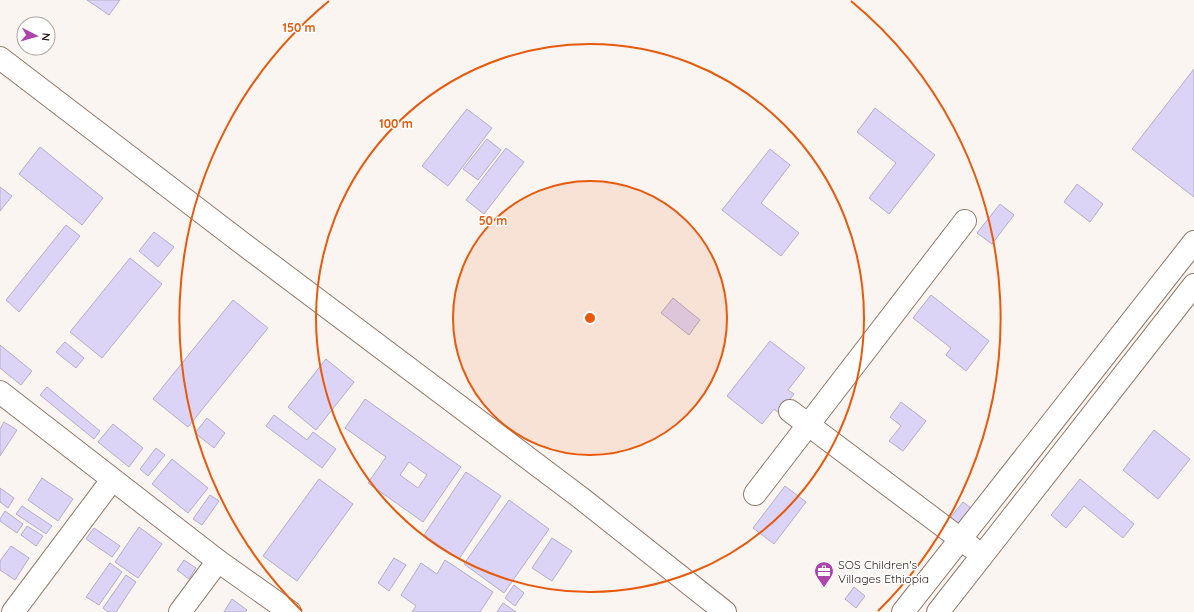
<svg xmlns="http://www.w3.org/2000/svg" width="1194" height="612" viewBox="0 0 1194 612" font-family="Quicksand,sans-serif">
<rect width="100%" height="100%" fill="#fbf5f2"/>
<!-- building -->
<g fill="#dcd4f7" stroke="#b3adc7" fill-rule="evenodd">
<path d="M87,0h33l-11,15z"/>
<path d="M1194,69v128l-62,-48z"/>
<path d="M875,108l60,47 -46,59 -20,-16 27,-35 -39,-31z"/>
<path d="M467,109l25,19 -44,58 -26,-20z"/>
<path d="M487,139l14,11 -23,30 -15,-11z"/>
<path d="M40,147l63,51 -21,27 -63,-51z"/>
<path d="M506,148l18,14 -40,52 -18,-14z"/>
<path d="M770,149l20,16 -29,38 38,30 -18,23 -59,-46z"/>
<path d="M1077,184l26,20 -13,18 -26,-20z"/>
<path d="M0,187l12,9 -12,15z"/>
<path d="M1000,204l14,11 -22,29 -15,-11z"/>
<path d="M66,225l14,11 -61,76 -13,-12z"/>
<path d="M154,232l20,15 -16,20 -19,-16z"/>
<path d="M130,258l32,26 -60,74 -32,-26z"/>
<path d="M931,295l58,46 -23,30 -20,-16 5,-7 -38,-30z"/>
<path d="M673,298l27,22 -11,15 -28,-22z"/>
<path d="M233,300l35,28 -80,99 -35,-28z"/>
<path d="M770,341l35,27 -17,22 6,4 -15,19 -5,-4 -12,15 -35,-28z"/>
<path d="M65,342l19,16 -8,10 -20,-16z"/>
<path d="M0,345l32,26 -11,14 -21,-17z"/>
<path d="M326,359l28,23 -38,48 -28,-23z"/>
<path d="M47,387l53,44 -6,8 -54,-44z"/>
<path d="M365,399l96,68 -38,55 -55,-39 18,-26 -41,-29zM409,462l18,13 -9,13 -18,-13z"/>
<path d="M901,402l25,19 -23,30 -14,-10 12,-15 -11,-9z"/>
<path d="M274,415l33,25 6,-8 23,17 -14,19 -56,-42z"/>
<path d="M207,418l18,15 -11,15 -19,-15z"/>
<path d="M4,422l13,8 -17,26v-27z"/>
<path d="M113,424l30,24 -14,19 -31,-25z"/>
<path d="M1154,430l36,29 -32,40 -35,-29z"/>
<path d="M156,448l9,7 -17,21 -8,-7z"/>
<path d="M172,459l36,29 -20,25 -36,-29z"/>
<path d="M466,472l35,24 -42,63 -35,-24z"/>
<path d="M42,478l31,21 -15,22 -30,-21z"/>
<path d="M319,479l34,25 -56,77 -34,-25z"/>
<path d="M1080,479l54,45 -11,14 -39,-32 -18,22 -15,-13z"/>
<path d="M785,486l21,16 -32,42 -21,-16z"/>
<path d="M0,488l14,10 -6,10 -8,-6z"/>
<path d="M210,495l9,6 -17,24 -9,-6z"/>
<path d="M509,500l40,29 -45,64 -40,-29z"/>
<path d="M963,502l8,6 -13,16 -8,-6z"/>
<path d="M22,506l30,20 -6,8 -30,-20z"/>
<path d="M5,511l18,13 -6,9 -17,-12v-2z"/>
<path d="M27,526l16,10 -7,10 -15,-11z"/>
<path d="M139,527l23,17 -24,34 -23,-16z"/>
<path d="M94,528l26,18 -8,11 -26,-18z"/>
<path d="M552,538l20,13 -20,30 -20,-13z"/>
<path d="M11,546l18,12 -14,22 -15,-10v-9z"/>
<path d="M394,558l12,7 -17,26 -11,-8z"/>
<path d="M184,560l12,8 -7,11 -12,-9z"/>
<path d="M445,560l48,32 -13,20h-68l4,-6 -15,-11 20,-32 16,11z"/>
<path d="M110,563l12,9 -23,33 -13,-8z"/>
<path d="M126,575l10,7 -20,30h-8l-5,-4z"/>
<path d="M514,585l10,8 -9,13 -10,-8z"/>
<path d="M854,587l11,9 -9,12 -11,-9z"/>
<path d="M232,599l15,11 -2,2h-21z"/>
<path d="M503,603l13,9h-19z"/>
</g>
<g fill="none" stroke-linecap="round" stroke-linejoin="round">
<!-- minor casing -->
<g stroke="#927a6a" stroke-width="24">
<g id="minor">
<path d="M0,392l218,169 72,51"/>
<path d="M790,411l181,136"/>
<path d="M755,494l210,-273"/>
<path d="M13,612l99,-132"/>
<path d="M180,612l38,-51"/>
<path d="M903,612l291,-370"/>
<path d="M938,612l256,-327"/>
</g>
</g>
<!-- major casing -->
<g stroke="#927a6a" stroke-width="24">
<path id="major" d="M0,58l242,185 339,255 144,114"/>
</g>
<!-- minor -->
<use href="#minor" stroke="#fff" stroke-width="22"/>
<!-- major -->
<use href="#major" stroke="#fff" stroke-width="22"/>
</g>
<!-- distance rings -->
<circle cx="590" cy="318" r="137" fill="#e8590c" fill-opacity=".12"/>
<g fill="none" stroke="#e8590c" stroke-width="2">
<circle cx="590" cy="318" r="137"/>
<circle cx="590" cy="318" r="274"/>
<path d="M302 611A411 411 0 0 1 329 1M851 1A411 411 0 0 1 878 611"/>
</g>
<!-- icons -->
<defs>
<g id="office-pin" transform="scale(1)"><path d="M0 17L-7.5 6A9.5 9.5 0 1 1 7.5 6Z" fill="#ac46ab" stroke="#fff"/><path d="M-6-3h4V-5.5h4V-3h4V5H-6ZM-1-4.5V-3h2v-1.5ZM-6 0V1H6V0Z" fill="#fff"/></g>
</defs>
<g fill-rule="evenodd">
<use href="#office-pin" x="824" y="571"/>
</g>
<g text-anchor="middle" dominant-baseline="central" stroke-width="3" stroke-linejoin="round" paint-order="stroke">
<!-- poi labels -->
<g font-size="12" fill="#261c16" stroke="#fff" text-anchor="start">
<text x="838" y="564">SOS Children's<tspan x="838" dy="14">Villages Ethiopia</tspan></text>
</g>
</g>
<circle cx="590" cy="318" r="6" fill="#e8590c" stroke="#fff" stroke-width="2"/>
<g font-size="12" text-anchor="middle" font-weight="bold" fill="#e8590c" stroke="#fff" stroke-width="3" stroke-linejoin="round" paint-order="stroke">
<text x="299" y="32">150 m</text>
<text x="396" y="128">100 m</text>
<text x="493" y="225">50 m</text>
</g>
<!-- north arrow -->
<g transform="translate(36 36) rotate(96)"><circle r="19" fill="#ffffff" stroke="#a8a4a2"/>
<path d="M0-3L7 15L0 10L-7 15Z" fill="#ac46ab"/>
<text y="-6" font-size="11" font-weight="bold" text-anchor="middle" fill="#261c16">N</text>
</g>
</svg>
